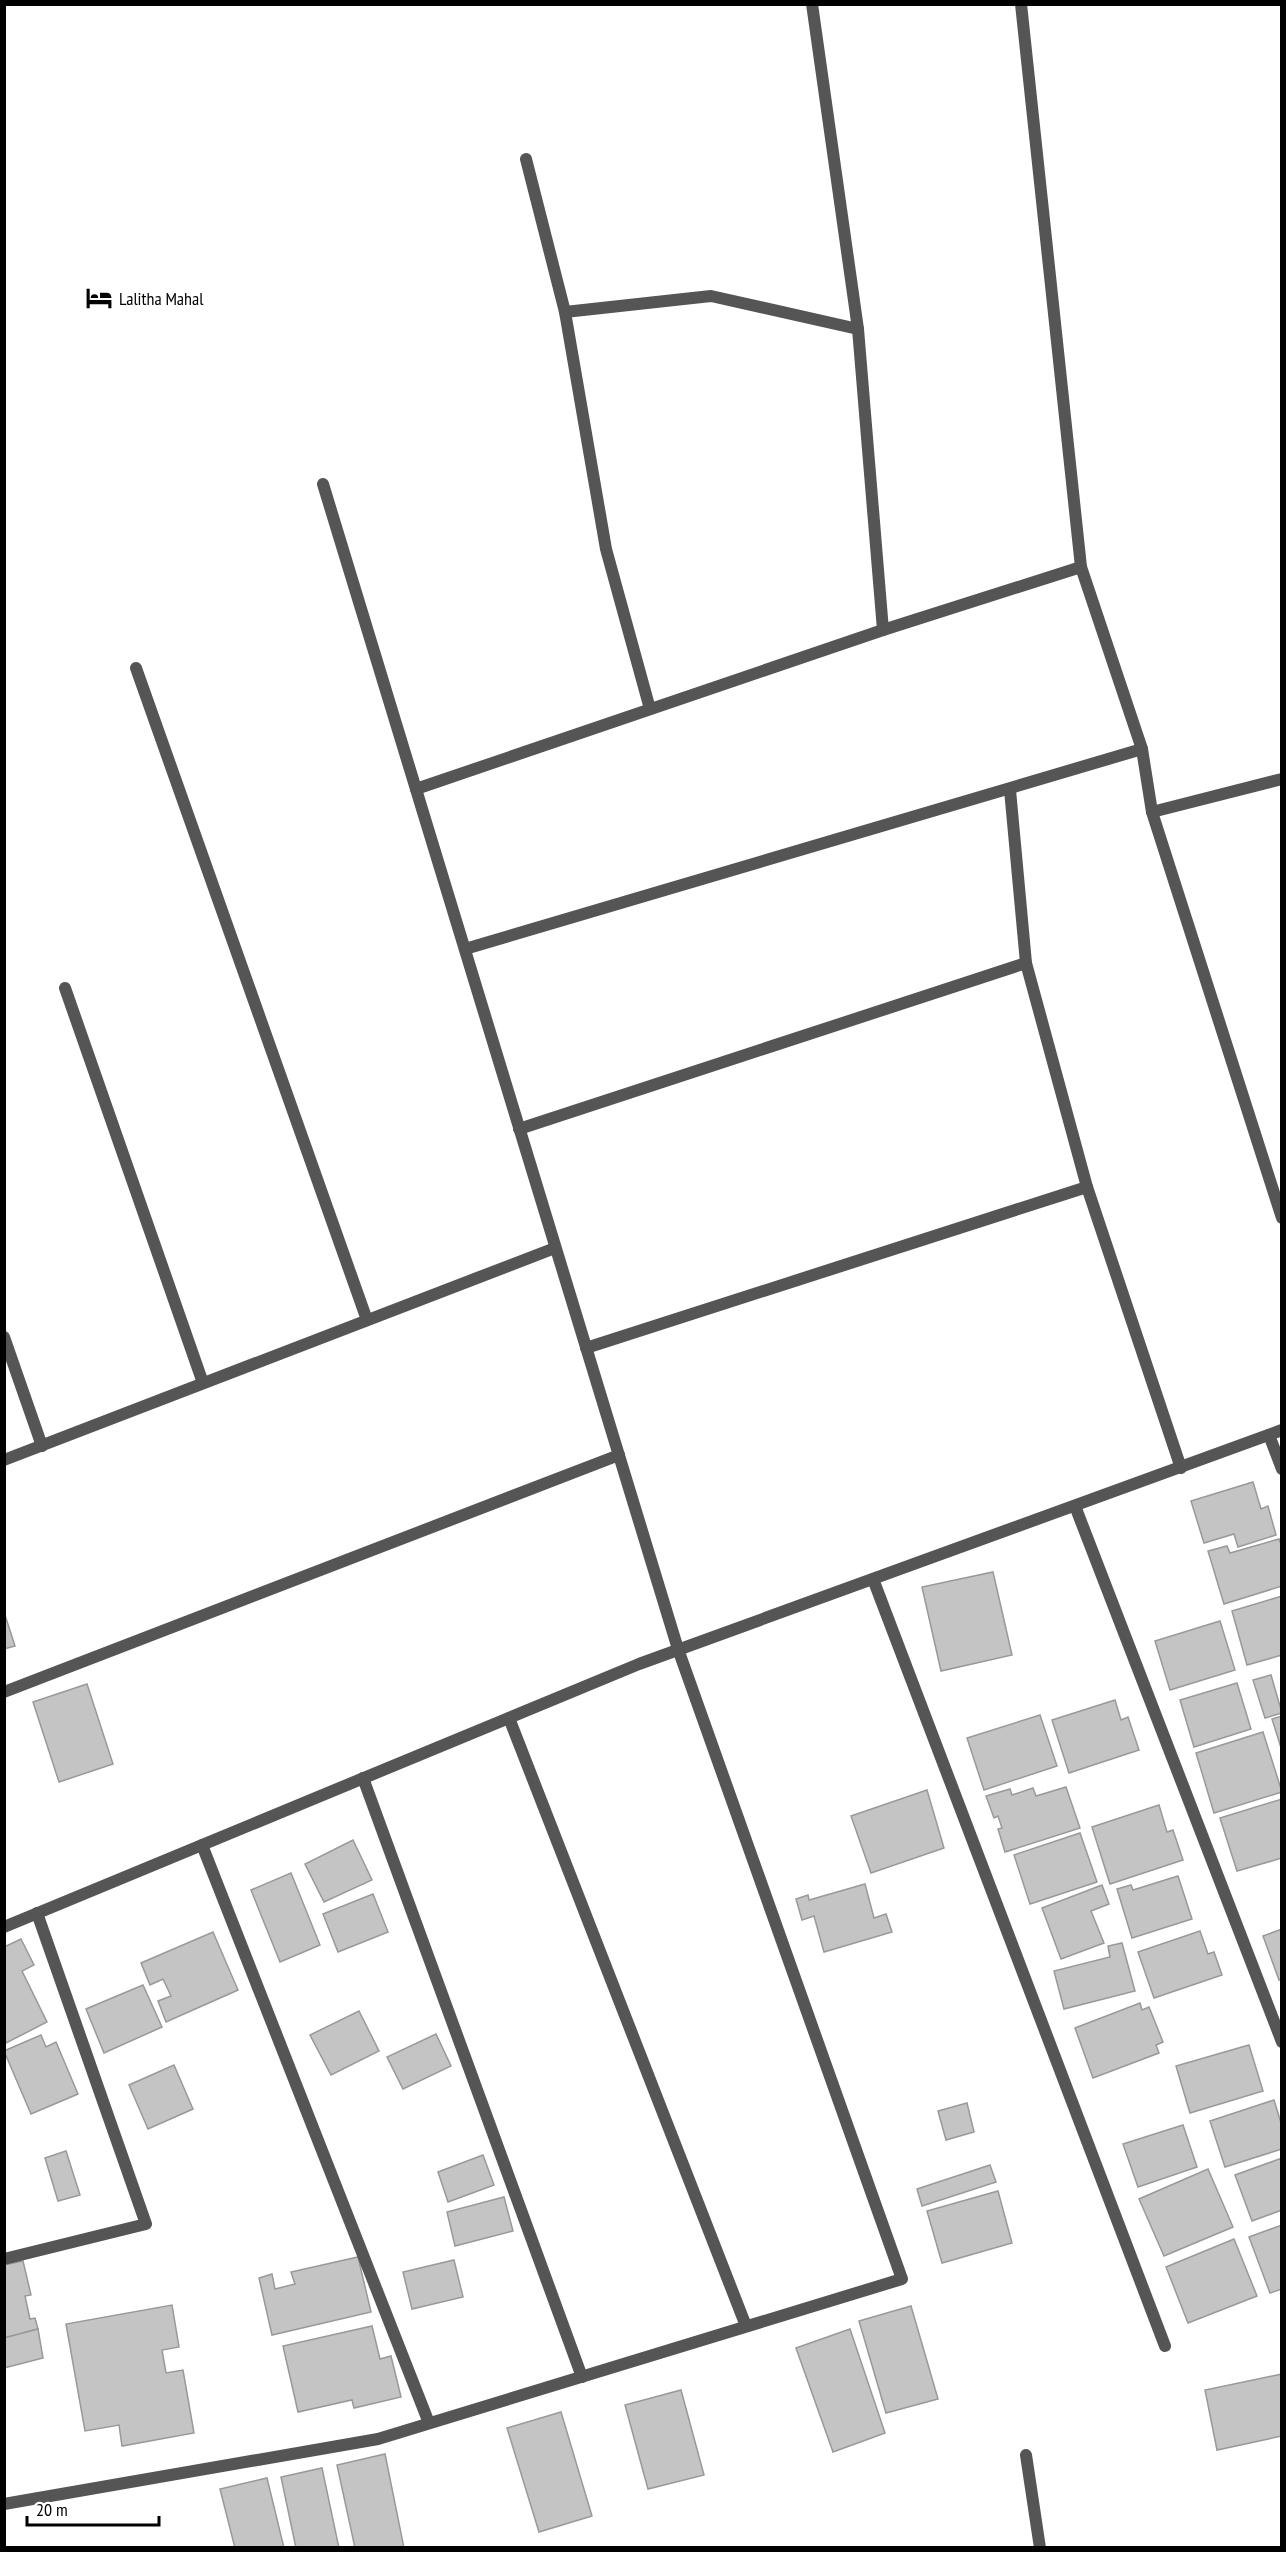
<svg xmlns="http://www.w3.org/2000/svg" width="1286" height="2552" viewBox="0 0 1286 2552" font-family="'PT Sans Narrow',sans-serif">
<rect width="100%" height="100%" fill="#fff"/>
<!-- building -->
<g fill="#c4c4c4" stroke="#999" stroke-width="1.5">
<path d="M1253,1482l8,27 7,-3 8,29 -38,12 -4,-13 -30,9 -13,-42z"/>
<path d="M1279,1539l3,8v39l-58,18 -16,-53 19,-5 3,7z"/>
<path d="M993,1572l19,83 -71,16 -19,-84z"/>
<path d="M1282,1596v59l-35,10 -15,-54z"/>
<path d="M4,1612l11,34 -11,3z"/>
<path d="M1220,1621l15,49 -65,20 -15,-49z"/>
<path d="M1271,1675l11,38 -17,5 -12,-38z"/>
<path d="M1237,1683l14,46 -57,18 -14,-47z"/>
<path d="M87,1684l26,80 -54,18 -26,-80z"/>
<path d="M1115,1700l6,20 7,-3 11,33 -70,23 -17,-53z"/>
<path d="M1040,1715l17,51 -73,24 -17,-52z"/>
<path d="M1282,1716v35l-10,-32z"/>
<path d="M1263,1732l19,60 -68,21 -18,-60z"/>
<path d="M1066,1787l14,41 -75,24 -7,-23 4,-1 -4,-12 -4,2 -8,-22 24,-7 2,6 21,-7 3,8z"/>
<path d="M927,1790l17,58 -73,25 -20,-57z"/>
<path d="M1282,1799v59l-45,13 -17,-53z"/>
<path d="M1159,1805l8,27 6,-2 10,30 -73,24 -18,-57z"/>
<path d="M1080,1833l17,49 -67,22 -16,-49z"/>
<path d="M353,1840l19,40 -48,22 -19,-38z"/>
<path d="M291,1873l29,72 -40,17 -29,-72z"/>
<path d="M1178,1876l14,43 -60,19 -15,-49 14,-4 2,5z"/>
<path d="M865,1884l9,34 12,-4 6,18 -68,20 -10,-36 -12,4 -6,-21 12,-4 1,5z"/>
<path d="M1102,1885l7,19 -18,7 13,32 -43,16 -19,-51z"/>
<path d="M373,1894l15,38 -50,20 -15,-38z"/>
<path d="M1282,1929v50l-3,1 -16,-44z"/>
<path d="M1200,1931l8,23 6,-2 8,23 -68,23 -16,-46z"/>
<path d="M213,1932l25,58 -72,32 -8,-21 13,-5 -8,-17 -13,6 -9,-22z"/>
<path d="M21,1939l13,26 -12,6 25,51 -43,22v-97z"/>
<path d="M1122,1943l13,48 -71,18 -10,-38 56,-14 -2,-11z"/>
<path d="M143,1985l19,42 -58,26 -18,-44z"/>
<path d="M1140,2003l2,7 7,-3 14,35 -7,3 3,8 -66,25 -18,-50z"/>
<path d="M359,2011l20,40 -48,24 -21,-40z"/>
<path d="M436,2034l15,32 -48,23 -16,-32z"/>
<path d="M41,2035l5,12 10,-5 22,52 -47,20 -27,-63z"/>
<path d="M1249,2045l14,46 -73,22 -14,-47z"/>
<path d="M174,2065l19,44 -45,20 -19,-44z"/>
<path d="M1274,2100l8,26v23l-57,18 -15,-46z"/>
<path d="M967,2103l7,29 -28,8 -8,-29z"/>
<path d="M1183,2125l14,42 -59,20 -15,-43z"/>
<path d="M66,2151l14,44 -22,6 -13,-43z"/>
<path d="M483,2155l11,30 -46,17 -10,-30z"/>
<path d="M1282,2158v52l-30,11 -17,-46z"/>
<path d="M990,2165l6,17 -74,24 -5,-17z"/>
<path d="M1208,2169l25,58 -69,29 -25,-57z"/>
<path d="M998,2191l14,52 -70,20 -15,-52z"/>
<path d="M504,2197l9,34 -58,15 -8,-34z"/>
<path d="M1282,2225v64l-12,4 -21,-56z"/>
<path d="M1234,2239l23,57 -69,27 -22,-56z"/>
<path d="M358,2257l13,55 -99,23 -13,-57 13,-4 3,15 20,-5 -4,-12z"/>
<path d="M454,2260l9,37 -51,12 -9,-37z"/>
<path d="M23,2261l8,34 -6,1 5,23 5,-1 3,11 -34,9v-73z"/>
<path d="M172,2305l7,42 -17,3 4,23 17,-3 11,63 -72,13 -3,-21 -34,6 -19,-107z"/>
<path d="M911,2306l27,93 -52,14 -27,-92z"/>
<path d="M372,2326l8,33 11,-3 10,41 -47,11 -2,-8 -54,12 -15,-66z"/>
<path d="M38,2329l5,29 -39,10v-30z"/>
<path d="M850,2329l35,104 -52,19 -37,-104z"/>
<path d="M1282,2374v62l-65,14 -12,-60z"/>
<path d="M681,2390l23,85 -56,14 -23,-84z"/>
<path d="M561,2412l31,104 -53,16 -32,-104z"/>
<path d="M385,2454l19,94h-49l-18,-83z"/>
<path d="M322,2468l17,80h-43l-15,-71z"/>
<path d="M267,2478l17,70h-49l-15,-59z"/>
</g>
<g fill="none" stroke-linecap="round" stroke-linejoin="round">
<!-- minor -->
<g stroke="#555" stroke-width="12">
<path d="M812,4l46,325 25,301"/>
<path d="M1021,4l60,563 61,182 10,63 130,406"/>
<path d="M526,159l39,153 41,237 44,160"/>
<path d="M565,312l146,-16 147,33"/>
<path d="M136,668l231,652"/>
<path d="M416,789l467,-159 198,-63"/>
<path d="M1010,790l16,173 61,224 94,281"/>
<path d="M1152,812l130,-33"/>
<path d="M465,949l677,-200"/>
<path d="M65,988l138,395"/>
<path d="M519,1129l507,-166"/>
<path d="M4,1337l38,109"/>
<path d="M586,1348l501,-161"/>
<path d="M1269,1435l13,34"/>
<path d="M4,1460l551,-212"/>
<path d="M1075,1506l207,536"/>
<path d="M873,1579l292,767"/>
<path d="M4,1692l615,-237"/>
<path d="M509,1718l237,608"/>
<path d="M363,1778l219,599"/>
<path d="M202,1845l227,578"/>
<path d="M4,1927l635,-263 643,-234"/>
<path d="M4,2259l142,-35 -109,-311"/>
<path d="M1026,2455l14,93"/>
<path d="M4,2504l374,-65 524,-160 -224,-630 -355,-1165"/>
</g>
</g>
<!-- icons -->
<defs>
<g id="hotel-bare" transform="scale(2.07)"><path d="M-6-4.5h1.5V1H6V5H4.5V3h-9V5H-6ZM-4 0a1.8 1.8 0 1 1 3.6 0ZM.5 0V-2.5h3Q6-2.5 6 0Z" fill="#000" stroke="#fff" stroke-width="2.5" paint-order="stroke"/></g>
</defs>
<g fill-rule="evenodd">
<use href="#hotel-bare" x="99" y="298"/>
</g>
<g text-anchor="middle" dominant-baseline="central" stroke-width="4.5" stroke-linejoin="round" paint-order="stroke">
<!-- poi labels -->
<g font-size="18" fill="#000" stroke="#fff" text-anchor="start">
<text x="119" y="298">Lalitha Mahal</text>
</g>
</g>
<!-- border -->
<rect width="1286" height="2552" fill="none" stroke="#000000" stroke-width="12"/>
<!-- scale -->
<path d="M27 2516v9h132v-9" fill="none" stroke="#000000" stroke-width="3"/>
<text x="36" y="2516" font-size="18" fill="#000000" stroke="#ffffff" stroke-width="4.5" paint-order="stroke">20 m</text>
</svg>
